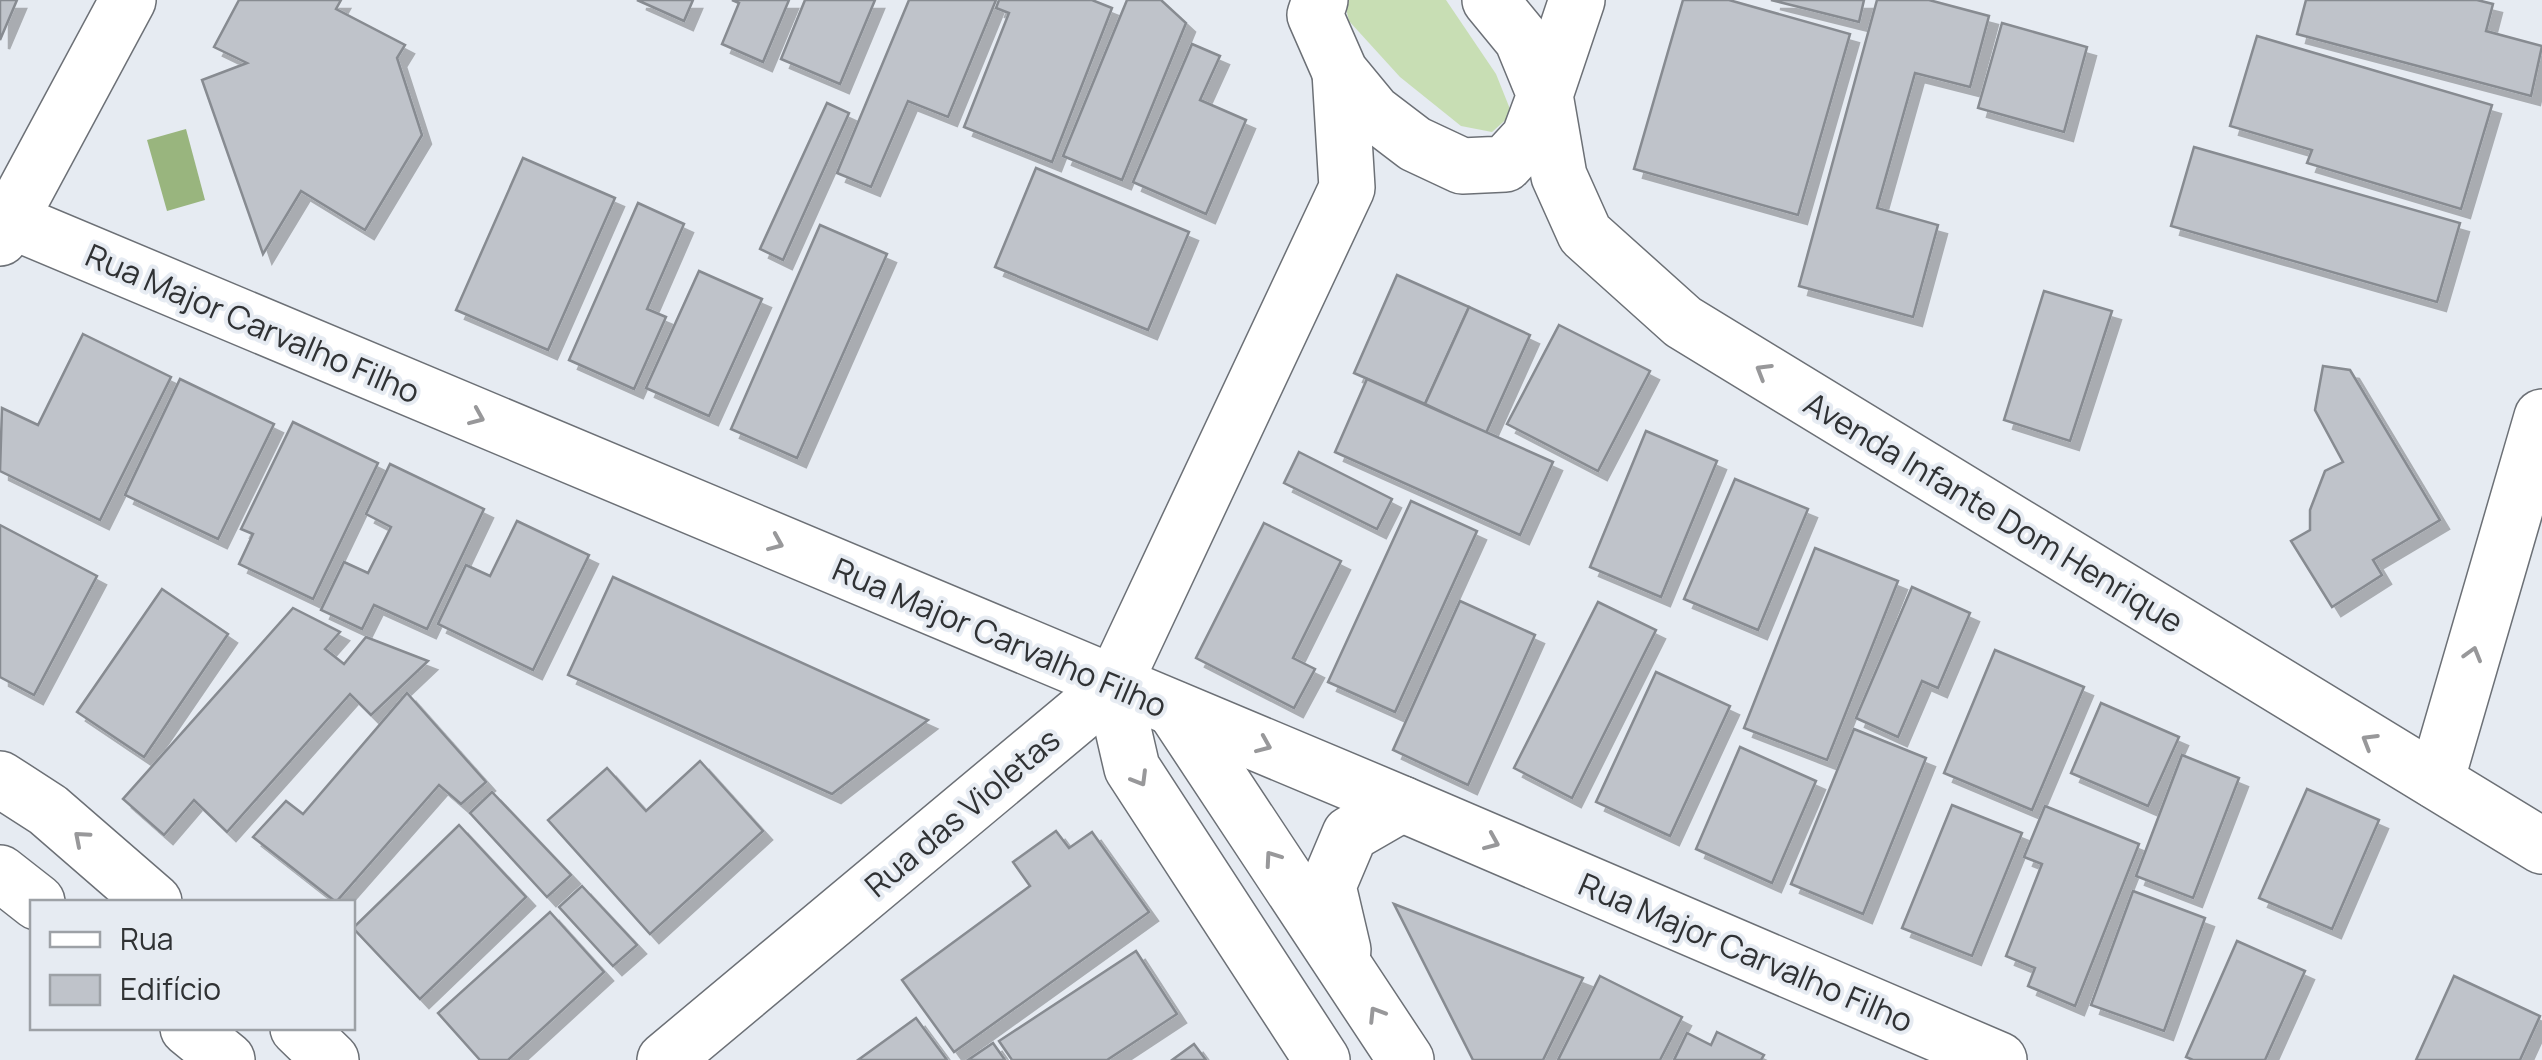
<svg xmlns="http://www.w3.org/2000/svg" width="2542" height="1060" viewBox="0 0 2542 1060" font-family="Manrope,sans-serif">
<defs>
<filter id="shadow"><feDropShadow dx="9" dy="9" stdDeviation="0" flood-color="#0004"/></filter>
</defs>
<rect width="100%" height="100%" fill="#e6ebf2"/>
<!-- green -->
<path fill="#c8deb4" d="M1344,0h102l50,74 16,40 -20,18 -31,-6 -61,-49 -51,-56z"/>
<!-- water -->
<path fill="#99b57e" d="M186,129l19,71 -38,11 -20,-71z"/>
<!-- building -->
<g fill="#bfc3ca" stroke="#878b91" stroke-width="2.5" filter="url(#shadow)">
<path d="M0,0h17l-17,40z"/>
<path d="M239,0h102l-5,9 69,36 -8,13 25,77 -57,95 -64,-39 -38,63 -61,-174 45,-17 -33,-16z"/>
<path d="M637,0h56l-9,21z"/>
<path d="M732,0h57l-26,62 -41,-18 17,-41z"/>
<path d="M805,0h70l-35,84 -59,-25z"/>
<path d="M909,0h87l-48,117 -40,-16 -37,86 -34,-14z"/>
<path d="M999,0h93l20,8 -60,154 -88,-35 45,-114 -13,-5z"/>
<path d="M1127,0h34l25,23 -64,157 -59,-24z"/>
<path d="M1683,0h46l121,34 -52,181 -164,-46z"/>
<path d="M1771,0h93l-5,22z"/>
<path d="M1877,0h52l60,16 -19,71 -55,-14 -38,135 61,17 -25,92 -114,-31z"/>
<path d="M2306,0h171l16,4 -7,27 56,15 -11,50 -234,-62z"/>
<path d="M2002,23l85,24 -23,85 -86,-24z"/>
<path d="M2257,36l235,69 -31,104 -154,-46 5,-13 -82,-24z"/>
<path d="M1192,44l28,12 -20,44 46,20 -40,94 -73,-32z"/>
<path d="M827,103l22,10 -66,147 -23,-11z"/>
<path d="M2194,147l266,76 -23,79 -266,-76z"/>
<path d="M523,158l92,40 -67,152 -92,-40z"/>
<path d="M1036,168l153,64 -41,98 -153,-63z"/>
<path d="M638,203l46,21 -37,85 19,8 -32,72 -65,-29z"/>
<path d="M820,225l67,29 -90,204 -66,-29z"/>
<path d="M699,271l63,28 -53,117 -63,-28z"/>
<path d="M1397,275l72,32 -44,97 -71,-31z"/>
<path d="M2044,291l68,20 -42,130 -66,-21z"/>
<path d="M1469,307l61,28 -44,98 -61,-29z"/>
<path d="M1559,325l91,46 -52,100 -91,-47z"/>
<path d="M83,334l88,43 -71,143 -100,-49 2,-63 36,17z"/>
<path d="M2323,366l27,4 90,150 -67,40 9,15 -50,32 -41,-66 19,-11v-20l15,-39 18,-9 -28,-52z"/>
<path d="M180,379l94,45 -56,115 -93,-44z"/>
<path d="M1367,379l186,83 -33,73 -185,-83z"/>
<path d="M293,422l85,41 -65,136 -74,-35 14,-30 -12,-5z"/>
<path d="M1646,431l71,30 -56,136 -71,-30z"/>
<path d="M1299,452l93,47 -15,30 -93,-46z"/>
<path d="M390,464l94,45 -57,120 -53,-24 -12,24 -41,-19 23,-48 24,11 23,-46 -25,-13z"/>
<path d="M1735,479l73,30 -50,121 -74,-31z"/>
<path d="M1411,501l66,30 -82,181 -67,-30z"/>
<path d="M517,521l72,34 -56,115 -95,-46 28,-59 24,11z"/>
<path d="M1264,523l77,38 -48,97 22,11 -21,39 -98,-50z"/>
<path d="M0,525l97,51 -63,119 -34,-18z"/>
<path d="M1815,548l83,33 -71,179 -83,-32z"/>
<path d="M613,577l315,143 -96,74 -264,-119z"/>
<path d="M1912,587l58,26 -32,75 -16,-7 -24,56 -42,-19z"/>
<path d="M162,589l66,45 -84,123 -67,-45z"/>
<path d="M1460,601l75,34 -67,150 -75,-35z"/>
<path d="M1598,602l58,28 -84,168 -58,-30z"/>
<path d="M293,608l47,24 -15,17 19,15 22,-27 62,24 -57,54 -21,-21 -123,138 -33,-32 -30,35 -41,-36z"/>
<path d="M1995,650l89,37 -52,123 -88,-37z"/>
<path d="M1656,672l74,34 -60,130 -74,-34z"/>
<path d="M407,693l79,89 -25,22 -22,-19 -103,117 -83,-65 33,-36 17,13z"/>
<path d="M2101,703l78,34 -31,69 -77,-33z"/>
<path d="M1854,729l72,29 -63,156 -72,-30z"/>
<path d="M1740,747l76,34 -44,102 -76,-34z"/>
<path d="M2182,755l57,23 -46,120 -57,-22z"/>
<path d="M700,761l63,70 -113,103 -102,-114 59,-52 39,43z"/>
<path d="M2307,789l72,31 -47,109 -73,-31z"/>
<path d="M492,792l79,83 -24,22 -77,-84z"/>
<path d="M1952,805l70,28 -50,123 -70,-28z"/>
<path d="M2045,806l94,38 -64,162 -47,-20 7,-18 -29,-12 36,-92 -18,-7z"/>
<path d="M459,825l67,72 -106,102 -67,-71z"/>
<path d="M1056,831l13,17 23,-16 57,80 -195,140 -52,-72 128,-94 -17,-24z"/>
<path d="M582,886l55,59 -24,21 -54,-59z"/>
<path d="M2133,891l72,27 -41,113 -73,-26z"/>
<path d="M1394,904l189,74 -40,82h-70z"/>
<path d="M550,912l54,60 -96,88h-28l-42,-47z"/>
<path d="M2237,941l68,30 -40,89h-72l-7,-3z"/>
<path d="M1136,951l41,63 -70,46h-95l-13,-19z"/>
<path d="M1600,976l82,41 -22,43h-102z"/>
<path d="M2454,976l86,40 -20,44h-104z"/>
<path d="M916,1018l31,42h-89z"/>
<path d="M1717,1032l47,23 -3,5h-87l13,-27 24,12z"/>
<path d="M993,1043l12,17h-37z"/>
<path d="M1194,1044l12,16h-34z"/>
</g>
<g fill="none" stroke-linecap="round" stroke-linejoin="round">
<!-- street casing -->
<g stroke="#6c7076" stroke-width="58">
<g id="street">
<path d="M1320,0l-5,15 25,57 33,40 42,32 47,22 43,-2 24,-26 16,-43 -23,-56 -32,-39"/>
<path d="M1577,0l-32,95 14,81 26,58 98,88 859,524"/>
<path d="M0,216l1402,588 597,256"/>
<path d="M0,238l128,-238"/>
<path d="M1113,686l19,82 190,292"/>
<path d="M1174,709l232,351"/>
<path d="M0,779l48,31 106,92"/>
<path d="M2436,781l106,-364"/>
<path d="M0,873l37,29"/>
<path d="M1343,950l-15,-64 22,-52 52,-30"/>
<path d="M188,1028l39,32"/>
<path d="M298,1028l33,32"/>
<path d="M665,1060l448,-374 234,-498 -7,-116"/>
</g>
</g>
<!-- street -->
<use href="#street" stroke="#fff" stroke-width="55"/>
</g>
<!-- one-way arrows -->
<defs><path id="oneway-chevron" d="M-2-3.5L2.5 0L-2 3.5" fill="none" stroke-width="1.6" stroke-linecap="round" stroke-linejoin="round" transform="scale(2.5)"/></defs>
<g stroke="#98989a">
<use href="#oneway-chevron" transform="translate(1763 371) rotate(-149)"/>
<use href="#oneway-chevron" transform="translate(477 417) rotate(23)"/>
<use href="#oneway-chevron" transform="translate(776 543) rotate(23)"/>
<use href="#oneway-chevron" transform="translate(2473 654) rotate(-74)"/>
<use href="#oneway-chevron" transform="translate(2369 741) rotate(-149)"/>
<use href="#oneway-chevron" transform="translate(1264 745) rotate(23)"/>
<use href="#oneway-chevron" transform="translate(1140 779) rotate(59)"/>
<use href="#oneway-chevron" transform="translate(81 838) rotate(-139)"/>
<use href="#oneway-chevron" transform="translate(1492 842) rotate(23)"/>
<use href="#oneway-chevron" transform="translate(1272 858) rotate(-125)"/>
<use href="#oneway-chevron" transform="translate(1376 1014) rotate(-122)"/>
</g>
<g text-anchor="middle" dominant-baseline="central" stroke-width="8" stroke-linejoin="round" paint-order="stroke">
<!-- street labels -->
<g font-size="32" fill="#303234" stroke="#e6ebf2">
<text transform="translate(253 323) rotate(23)">Rua Major Carvalho Filho</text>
<text transform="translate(1994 512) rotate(31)">Avenda Infante Dom Henrique</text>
<text transform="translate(1000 637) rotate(23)">Rua Major Carvalho Filho</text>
<text transform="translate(962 812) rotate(-40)">Rua das Violetas</text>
<text transform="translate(1746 952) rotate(23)">Rua Major Carvalho Filho</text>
</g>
</g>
<!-- legend -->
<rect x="30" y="900" width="325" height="130" fill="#e6ebf2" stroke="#9da1a6" stroke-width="2.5"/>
<rect x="50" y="932" width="50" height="15" fill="#ffffff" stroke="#9da1a6" stroke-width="2.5"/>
<text x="120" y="950" font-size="30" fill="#303234">Rua</text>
<rect x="50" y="975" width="50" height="30" fill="#bfc3ca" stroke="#9da1a6" stroke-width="2.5"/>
<text x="120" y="1000" font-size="30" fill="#303234">Edifício</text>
</svg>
